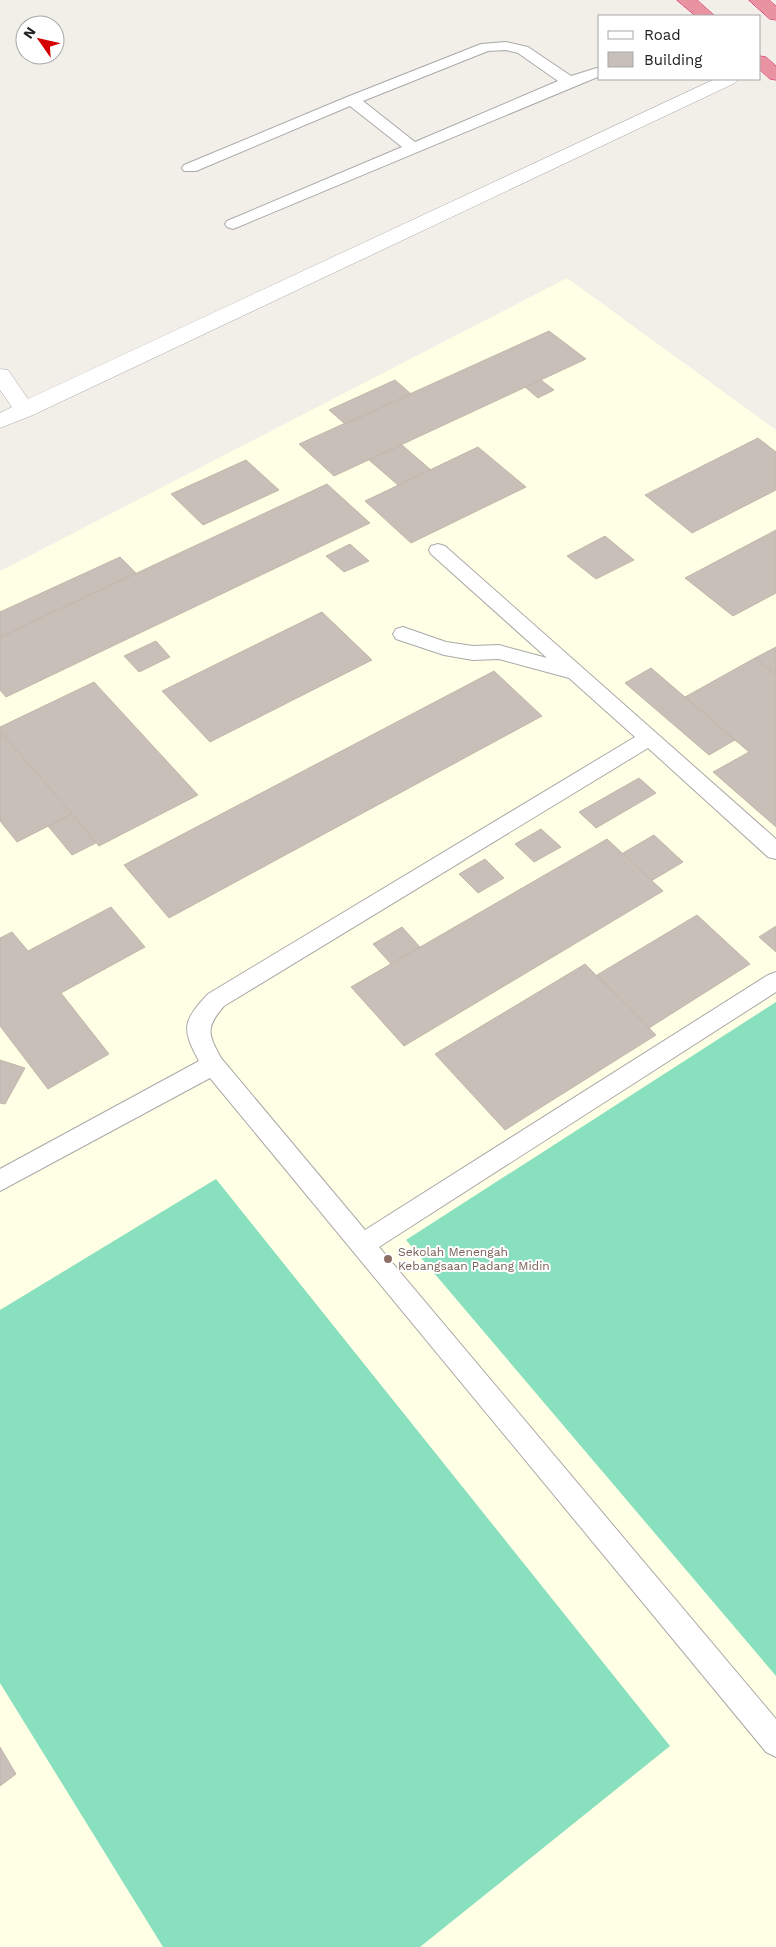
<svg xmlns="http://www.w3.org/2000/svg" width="776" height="1947" viewBox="0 0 776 1947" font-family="'Work Sans',sans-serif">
<rect width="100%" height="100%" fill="#f2efe9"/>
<!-- education -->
<path fill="#ffffe5" d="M567,278l209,152v1517h-776v-1376z"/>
<!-- pitch -->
<g fill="#88e0be">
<path d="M776,1002v674l-370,-436z"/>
<path d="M216,1179l454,567 -250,201h-257l-163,-264v-373z"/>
</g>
<!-- building -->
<g fill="#c7bfb8" stroke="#c4b6ab">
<path d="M549,331l37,28 -252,117 -35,-32z"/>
<path d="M395,380l16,14 -66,30 -16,-14z"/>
<path d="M541,380l13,10 -16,8 -13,-11z"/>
<path d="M758,438l18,14v38l-84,43 -47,-38z"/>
<path d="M402,445l29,25 -33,15 -29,-25z"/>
<path d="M478,447l48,40 -115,56 -46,-42z"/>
<path d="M246,460l33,30 -76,35 -32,-31z"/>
<path d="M327,484l43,39 -364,174 -6,-7v-53z"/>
<path d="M776,530v63l-43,23 -48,-38z"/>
<path d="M605,536l29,24 -38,19 -29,-23z"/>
<path d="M350,544l19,17 -25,11 -18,-16z"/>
<path d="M120,557l16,16 -136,64v-25z"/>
<path d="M322,612l50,48 -162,82 -48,-51z"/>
<path d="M156,641l14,16 -31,15 -15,-16z"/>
<path d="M776,647v28l-21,-17z"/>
<path d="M755,658l21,17v152l-63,-55 36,-20 -64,-55z"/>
<path d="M651,668l34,29 50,43 -26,15 -84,-72z"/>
<path d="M494,671l48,45 -373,202 -45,-53z"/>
<path d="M94,682l104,113 -99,51 -99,-115v-4z"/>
<path d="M0,731l72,83 -55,28 -17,-21z"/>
<path d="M639,778l17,15 -60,35 -17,-16z"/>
<path d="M72,814l24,29 -24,12 -24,-29z"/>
<path d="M541,829l20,18 -27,15 -19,-18z"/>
<path d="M654,835l29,27 -32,19 -28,-28z"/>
<path d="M607,839l56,52 -259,155 -53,-59z"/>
<path d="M485,859l19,19 -26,15 -19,-19z"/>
<path d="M111,907l34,40 -84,46 48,61 -61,35 -48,-63v-88l12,-6 16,19z"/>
<path d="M697,915l53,49 -101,64 -52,-53z"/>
<path d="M776,926v26l-17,-15z"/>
<path d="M402,927l18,20 -29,17 -18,-20z"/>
<path d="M585,964l71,71 -151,95 -70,-76z"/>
<path d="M0,1060l25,8 -20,36 -5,-1z"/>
<path d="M0,1747l16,27 -16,12z"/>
</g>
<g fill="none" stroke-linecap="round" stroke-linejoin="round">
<!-- lane casing -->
<g stroke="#a9a9a9" stroke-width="2">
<g id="lane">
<path d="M506,42l22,5 43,29 29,-9v9l-367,153 -6,-2 -2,-3 2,-3 175,-74 -52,-41 -154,65h-12l-2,-3 2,-3 163,-68 134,-53zM506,50l12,3 40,28 -143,61 -52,-41 125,-50z"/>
<path d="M438,544l7,2 331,293v20l-8,-2 -120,-109 -424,258c-19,22 -16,28 -3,52l144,172 403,-255 8,-3v20l-397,255 397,472v38l-10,-5 -556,-674 -210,113v-22l199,-108c-18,-33 -16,-40 9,-67l427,-257 -66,-59 -70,-19 -26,1 -29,-5 -48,-16 -3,-5 3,-5 7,-2 43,15 27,4 26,-1 48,13 -116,-104 -2,-4 2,-4z"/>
</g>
</g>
<!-- street casing -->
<g stroke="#a9a9a9" stroke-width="1">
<path id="street" d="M715,79h23l-3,4 -702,332 -33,13v-15l12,-6 -12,-17v-21l8,1 20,29z"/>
</g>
<!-- highway casing -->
<g stroke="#dc2a67" stroke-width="1">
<g id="highway">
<path d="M677,0h20l18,16h-19z"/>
<path d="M749,0h20l7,6v14l-6,-1z"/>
<path d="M760,56l6,1 10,9v14l-6,-1 -10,-9z"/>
</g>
</g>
<!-- lane -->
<use href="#lane" fill="#fff" fill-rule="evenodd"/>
<!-- street -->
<use href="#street" fill="#fff" fill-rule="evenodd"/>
<!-- highway -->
<use href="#highway" fill="#e892a2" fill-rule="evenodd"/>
</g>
<!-- markers -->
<circle fill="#8d6e63" stroke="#fff" stroke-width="2" cx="388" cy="1259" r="5"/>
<g text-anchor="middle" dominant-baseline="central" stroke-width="4" stroke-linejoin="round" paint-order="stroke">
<!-- education labels -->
<g font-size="12" fill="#785e54" stroke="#fff" text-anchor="start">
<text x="398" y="1252">Sekolah Menengah<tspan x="398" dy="14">Kebangsaan Padang Midin</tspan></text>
</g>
</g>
<!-- legend -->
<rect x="598" y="15" width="162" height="65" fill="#ffffff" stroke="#a7a7a7"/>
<rect x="608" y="31" width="25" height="8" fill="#ffffff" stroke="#a7a7a7"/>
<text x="644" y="40" font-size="15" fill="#222222">Road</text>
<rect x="608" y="52" width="25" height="15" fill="#c7bfb8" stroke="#a7a7a7"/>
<text x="644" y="65" font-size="15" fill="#222222">Building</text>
<!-- north arrow -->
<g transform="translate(40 40) rotate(304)"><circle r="24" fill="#ffffff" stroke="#a7a7a7"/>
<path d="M0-4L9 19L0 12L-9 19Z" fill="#d40000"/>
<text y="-8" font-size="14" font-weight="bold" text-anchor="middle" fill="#222222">N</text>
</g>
</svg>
